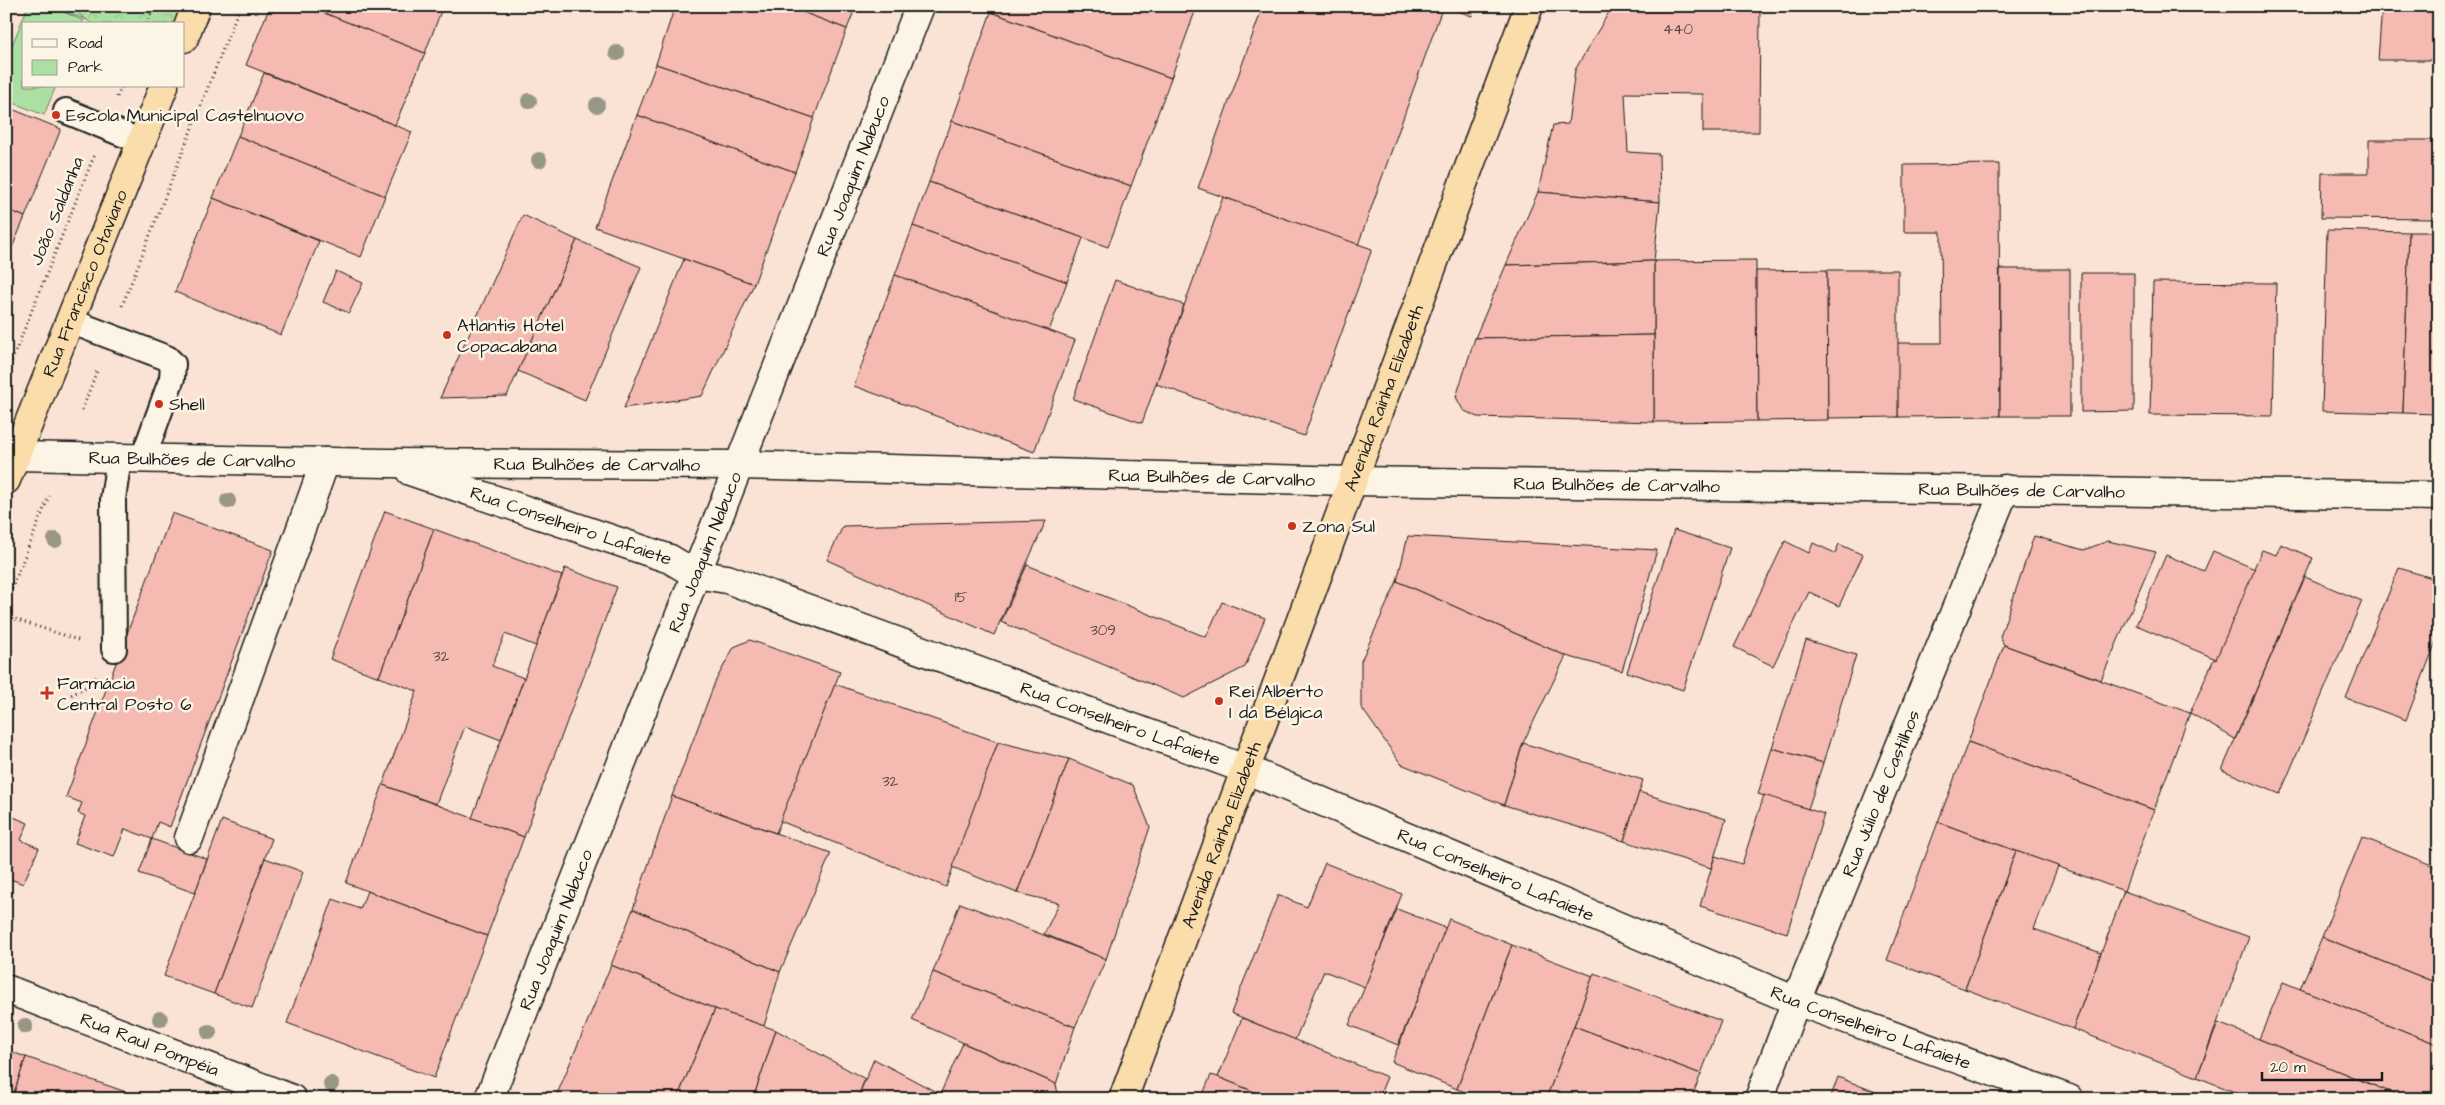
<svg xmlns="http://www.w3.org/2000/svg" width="2445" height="1105" viewBox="0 0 2445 1105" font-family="'Architects Daughter',sans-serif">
<defs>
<pattern id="forest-crowns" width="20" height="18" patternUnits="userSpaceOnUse" patternTransform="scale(1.25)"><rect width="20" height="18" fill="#ace0a3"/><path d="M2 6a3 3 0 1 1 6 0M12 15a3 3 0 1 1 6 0" fill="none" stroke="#93c08c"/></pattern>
</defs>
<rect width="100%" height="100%" fill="#fae3d5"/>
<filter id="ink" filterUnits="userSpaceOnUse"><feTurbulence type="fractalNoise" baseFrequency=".02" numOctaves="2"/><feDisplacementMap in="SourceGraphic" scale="10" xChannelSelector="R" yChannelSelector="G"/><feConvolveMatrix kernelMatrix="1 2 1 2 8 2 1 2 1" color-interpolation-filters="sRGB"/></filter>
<g filter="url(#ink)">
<!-- green -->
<path fill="#ace0a3" stroke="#647e60" d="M28,6h79l-9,18 -41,-15 27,12 -2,3h-58v62h32l-12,29 -38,-15v-40z"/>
<!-- forest -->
<path fill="url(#forest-crowns)" stroke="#647e60" d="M69,6h132l-17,18h-92z"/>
<!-- building -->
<g fill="#f5bab1" stroke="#1c1c1c">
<path d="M270,6h37l118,47 -30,72 -149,-60z"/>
<path d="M307,6h136l-18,47z"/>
<path d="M675,6h112l60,23 -33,89 -158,-54z"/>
<path d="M787,6h69l-9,23z"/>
<path d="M993,6h204l-26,72 -180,-66z"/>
<path d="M1263,6h180l-85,239 -160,-57z"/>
<path d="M1443,6h32l-3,10z"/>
<path d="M1611,6h190l-1,2 -191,4z"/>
<path d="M2382,6h57v54h-61z"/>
<path d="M1760,9l-1,123h-56v-38l-78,-1 3,59 31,2 1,48 -122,-10 15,-67 15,-1 7,-54 34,-58z"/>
<path d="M991,12l180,66 -40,108 -179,-65z"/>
<path d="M656,64l158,54 -19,54 -158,-57z"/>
<path d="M264,73l148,59 -27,64 -147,-60z"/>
<path d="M12,109l49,20 -36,88 -19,-8v-86z"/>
<path d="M637,115l158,57 -41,112 -159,-57z"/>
<path d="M952,121l179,65 -23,61 -179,-65z"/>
<path d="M238,136l147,60 -24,61 -148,-59z"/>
<path d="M2369,140h70v79l-118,-1 1,-45h47z"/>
<path d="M1999,164l1,252 -102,1 -1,-74h45l-1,-111h-37v-67z"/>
<path d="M929,182l154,56 -16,44 -154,-56z"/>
<path d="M1538,192l122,10 -6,59 -148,4z"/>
<path d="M1223,197l149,52 -68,187 -148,-52z"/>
<path d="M213,198l106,43 -38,94 -106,-43z"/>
<path d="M6,209l19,8 -19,45z"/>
<path d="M523,215l54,25 -70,156 -67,2z"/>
<path d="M913,226l154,56 -18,49 -154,-56z"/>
<path d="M2327,230l82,2 -6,181 -81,-2z"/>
<path d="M2409,232h30v182l-36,-1z"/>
<path d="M577,240l64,27 -56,133 -67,-29z"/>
<path d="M684,259l70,25 -52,112 -78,12z"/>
<path d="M1756,260l1,161 -103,1v-161z"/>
<path d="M1654,261v74l-179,3 31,-73z"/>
<rect x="2000" y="269" width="70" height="147"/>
<path d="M1827,270l1,150 -71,1 -1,-150z"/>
<path d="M1827,270h71v147l-70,1z"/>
<path d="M336,271l27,12 -14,30 -26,-11z"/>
<path d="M2081,273h53v138l-53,1z"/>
<path d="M895,275l180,65 -41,112 -180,-66z"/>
<path d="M1115,280l69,25 -42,118 -69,-24z"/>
<path d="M2153,282l123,1 -3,133 -123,-1z"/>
<path d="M1654,335v87l-177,-5 -14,-7 -7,-13 19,-59z"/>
<path d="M385,511l49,18 -55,148 -49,-18z"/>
<path d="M172,513l101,37 -103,277 -12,-5 -6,17 -27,-10 -11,28 -39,-14 10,-27 -7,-3 4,-10 -16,-6z"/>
<path d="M1046,521l-52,114 -167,-75 16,-34z"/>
<path d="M434,529l128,47 -26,70 -31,-12 -13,32 32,12 -23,62 -36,-14 -29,78 -53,-19 34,-94 -38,-14z"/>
<path d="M1674,530l56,18 -47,142 -56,-18z"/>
<path d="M1408,536l249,14 -35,121 -56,-15 -169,-75z"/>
<path d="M2034,536l50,14 24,-9 48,11 -55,128 -97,-35 -4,-8z"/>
<path d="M1785,541l24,12 4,-10 22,10 4,-9 24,11 -24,51 -30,-14 -36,74 -39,-19z"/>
<path d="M2281,544l32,14 -78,181 -45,-26 72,-163 14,5z"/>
<path d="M2213,551l42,18 -39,90 -80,-34 30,-70 38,16z"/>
<path d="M1027,565l179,72 16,-35 43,16 -20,49 -61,31 -183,-76z"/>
<path d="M565,568l52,19 -93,250 -52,-19z"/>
<path d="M2399,568l40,12v54l-33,86 -60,-22z"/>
<path d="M2305,577l57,24 -82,193 -58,-24z"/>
<path d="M1397,581l169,75 -43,87 -19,62 -103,-41 -40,-57v-46z"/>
<path d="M750,640l90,32 -64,161 -104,-37 43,-114 19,-35z"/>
<path d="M1806,640l50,15 -33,108 -51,-15z"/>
<path d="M2004,645l186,68 -36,97 -186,-68z"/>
<path d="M835,684l163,58 -52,145 -166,-66z"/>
<path d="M998,742l71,17 -52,134 -65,-26z"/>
<path d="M1968,742l186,68 -30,81 -186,-69z"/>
<path d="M1523,743l120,37 -19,61 -120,-36z"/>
<path d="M1772,748l51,15 -15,46 -50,-15z"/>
<path d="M1069,759l64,26 17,42 -44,132 -62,-25 15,-31 -42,-10z"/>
<path d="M383,785l141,52 -37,99 -141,-53z"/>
<path d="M1639,792l87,27 -15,49 -87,-27z"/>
<path d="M1764,795l60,19 -37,119 -87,-27 15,-50 27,8z"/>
<path d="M672,796l159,57 -51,119 -147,-63z"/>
<path d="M6,814l22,9 -7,17 18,8 -16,36 -17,-7z"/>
<path d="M222,820l50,19 -58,155 -50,-18z"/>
<path d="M1938,822l78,29 -51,138 -78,-29z"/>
<path d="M2362,837l77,31v116l-117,-47z"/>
<path d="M152,839l55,20 -12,34 -56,-20z"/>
<path d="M2016,851l42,15 -24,63 67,24 -28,76 -108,-40z"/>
<path d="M265,858l38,14 -51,136 -38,-14z"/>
<path d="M1325,863l77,31 -37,93 -41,-16 -29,69 -64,-27 47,-118 29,12z"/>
<path d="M367,891l120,45 -53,142 -147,-55 46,-124 27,10z"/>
<path d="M2124,891l125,46 -52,140 -124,-48z"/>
<path d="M960,903l146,56 -31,68 -142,-55z"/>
<path d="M633,909l147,63 -16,54 -49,-17 -104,-44z"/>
<path d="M1397,909l49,19 -48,117 -49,-20z"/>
<path d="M1449,919l63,26 -55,144 -65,-27z"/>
<path d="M2322,937l117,47v61l-139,-56z"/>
<path d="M1512,945l81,31 -47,123h-8l-19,-7 -3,7h-33l-26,-10z"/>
<path d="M611,965l104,44 -38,90h-122z"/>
<path d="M933,972l142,55 -19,57 -144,-64z"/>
<path d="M1594,973l127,48 -20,53 -127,-48z"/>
<path d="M2283,982l156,63v36l-7,18h-25l-148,-60z"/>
<path d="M715,1009l61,21 -23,69h-76z"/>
<path d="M1242,1018l145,59 -9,22h-106l-54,-22z"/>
<path d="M2218,1023l41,16 148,60h-155l-55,-22z"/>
<path d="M1574,1026l127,48 -10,25h-145z"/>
<path d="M776,1030l89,49 -8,20h-104z"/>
<path d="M963,1043l93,41 3,15h-121z"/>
<path d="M6,1050l20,7 -14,42h-6z"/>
<path d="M26,1057l120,42h-134z"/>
<path d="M874,1059l66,35 -2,5h-81z"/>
<path d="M1211,1075l7,2 54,22h-71z"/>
<path d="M1838,1077l55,22h-63z"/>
</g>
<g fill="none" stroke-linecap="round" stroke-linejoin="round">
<!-- lane casing -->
<g stroke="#1c1c1c" stroke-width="28">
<g id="lane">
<path d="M66,111l76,31"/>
<path d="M70,321l97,37 6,6 -1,14 -29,80"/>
<path d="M114,649l-1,-150 6,-41"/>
</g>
</g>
<!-- street casing -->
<g stroke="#1c1c1c" stroke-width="31">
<g id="street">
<path id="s1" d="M16,456l370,7 352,2 614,16 1087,15"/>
<path id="s2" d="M410,471l260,88 25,15 32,5 518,190 551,232 273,98"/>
<path d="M189,838l136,-376"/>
<path id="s3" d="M1759,1099l37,-98 209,-512"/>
</g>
</g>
<!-- secondary casing -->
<g stroke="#1c1c1c" stroke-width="31">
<g id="secondary">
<path id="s4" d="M6,989l286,110"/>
<path id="s5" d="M489,1099l431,-1093"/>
</g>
</g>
<!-- highway casing -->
<g stroke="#1c1c1c" stroke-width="31">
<g id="highway">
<path d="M184,38l12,-32"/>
<path id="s6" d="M6,480l158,-394"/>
<path id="s7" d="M1123,1099l406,-1093"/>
</g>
</g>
<!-- path -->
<g stroke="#1c1c1c" stroke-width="3" stroke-dasharray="1 4" stroke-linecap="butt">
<path d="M147,24l7,-18"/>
<path d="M117,97l5,-11"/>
<path d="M122,306l118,-300"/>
<path d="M6,375l88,-219"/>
<path d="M82,410l16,-42"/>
<path d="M6,603l43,-107"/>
<path d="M6,616l75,25"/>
<path d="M58,702l28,-15 10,-10"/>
</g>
<!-- lane -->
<use href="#lane" stroke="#fcf5e5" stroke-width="24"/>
<!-- street -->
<use href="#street" stroke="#fcf5e5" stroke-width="28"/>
<!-- secondary -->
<use href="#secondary" stroke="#fcf5e5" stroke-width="28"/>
<!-- highway -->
<use href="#highway" stroke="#fbddab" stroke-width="28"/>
</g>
<!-- trees -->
<g fill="#989685">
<circle cx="617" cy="53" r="8"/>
<circle cx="529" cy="101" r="8"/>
<circle cx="597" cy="105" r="8"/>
<circle cx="539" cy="160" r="8"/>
<circle cx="228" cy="501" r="8"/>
<circle cx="55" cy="540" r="8"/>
<circle cx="160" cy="1019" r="8"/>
<circle cx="25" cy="1026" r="8"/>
<circle cx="209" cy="1032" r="8"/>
<circle cx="331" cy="1084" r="8"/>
</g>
</g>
<!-- markers -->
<g fill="#c8321e" stroke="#fcf5e5" stroke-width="2">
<circle cx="56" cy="115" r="5"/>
<circle cx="447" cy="335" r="5"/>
<circle cx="159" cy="404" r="5"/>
<circle cx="1292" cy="526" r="5"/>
<path d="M44.5 685.5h5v5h5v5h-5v5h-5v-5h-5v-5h5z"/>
<circle cx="1219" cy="701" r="5"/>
</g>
<g text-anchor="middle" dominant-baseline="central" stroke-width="5" stroke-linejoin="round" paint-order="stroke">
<!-- number labels -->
<g font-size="15" fill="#524441">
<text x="1678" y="29">440</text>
<text x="961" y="597">15</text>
<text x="1103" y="630">309</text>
<text x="441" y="656">32</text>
<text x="890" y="781">32</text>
</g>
<!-- poi labels -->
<g font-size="18" fill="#1c1c1c" stroke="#fcf5e5" text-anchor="start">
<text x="66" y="115">Escola Municipal Castelnuovo</text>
<text x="457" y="325">Atlantis Hotel<tspan x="457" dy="21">Copacabana</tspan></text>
<text x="169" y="404">Shell</text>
<text x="1302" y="526">Zona Sul</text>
<text x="57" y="683">Farmácia<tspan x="57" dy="21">Central Posto 6</tspan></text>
<text x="1229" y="691">Rei Alberto<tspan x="1229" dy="21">I da Bélgica</tspan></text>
</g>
<!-- street labels -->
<g font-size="18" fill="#1c1c1c" stroke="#fcf5e5">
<text stroke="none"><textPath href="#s5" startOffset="992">Rua Joaquim Nabuco</textPath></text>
<text transform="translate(57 211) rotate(-68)">João Saldanha</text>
<text stroke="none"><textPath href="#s6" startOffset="212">Rua Francisco Otaviano</textPath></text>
<text stroke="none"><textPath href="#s7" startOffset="748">Avenida Rainha Elizabeth</textPath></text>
<text stroke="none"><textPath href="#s1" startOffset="176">Rua Bulhões de Carvalho</textPath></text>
<text stroke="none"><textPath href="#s1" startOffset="581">Rua Bulhões de Carvalho</textPath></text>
<text stroke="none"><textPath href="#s1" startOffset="1196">Rua Bulhões de Carvalho</textPath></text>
<text stroke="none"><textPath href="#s1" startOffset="1601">Rua Bulhões de Carvalho</textPath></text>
<text stroke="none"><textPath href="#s1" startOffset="2006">Rua Bulhões de Carvalho</textPath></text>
<text stroke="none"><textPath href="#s2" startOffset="170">Rua Conselheiro Lafaiete</textPath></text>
<text stroke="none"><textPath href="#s5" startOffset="588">Rua Joaquim Nabuco</textPath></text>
<text stroke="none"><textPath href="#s2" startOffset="755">Rua Conselheiro Lafaiete</textPath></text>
<text stroke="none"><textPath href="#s3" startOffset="329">Rua Júlio de Castilhos</textPath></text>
<text stroke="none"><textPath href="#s7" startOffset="282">Avenida Rainha Elizabeth</textPath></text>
<text stroke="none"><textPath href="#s2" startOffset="1160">Rua Conselheiro Lafaiete</textPath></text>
<text stroke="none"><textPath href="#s5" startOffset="182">Rua Joaquim Nabuco</textPath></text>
<text stroke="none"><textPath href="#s2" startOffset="1565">Rua Conselheiro Lafaiete</textPath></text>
<text stroke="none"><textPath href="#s4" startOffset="154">Rua Raul Pompéia</textPath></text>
</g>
</g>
<!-- margin -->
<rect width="2445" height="1105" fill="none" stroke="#fcf5e5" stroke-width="25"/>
<rect x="12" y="12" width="2420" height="1080" fill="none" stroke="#1c1c1c" stroke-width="2" filter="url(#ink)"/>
<!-- legend -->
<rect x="22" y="22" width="162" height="65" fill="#fcf5e5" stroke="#a29e95"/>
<rect x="32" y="39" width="25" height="8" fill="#fcf5e5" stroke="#a29e95"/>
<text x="68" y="48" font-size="15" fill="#1c1c1c">Road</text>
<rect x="32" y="60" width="25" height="15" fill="#ace0a3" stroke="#a29e95"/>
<text x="68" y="72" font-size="15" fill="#1c1c1c">Park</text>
<!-- scale -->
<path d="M2262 1072v8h120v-8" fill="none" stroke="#1c1c1c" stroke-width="2.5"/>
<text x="2270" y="1072" font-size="15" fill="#1c1c1c" stroke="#fcf5e5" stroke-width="4" paint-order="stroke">20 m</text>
</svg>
